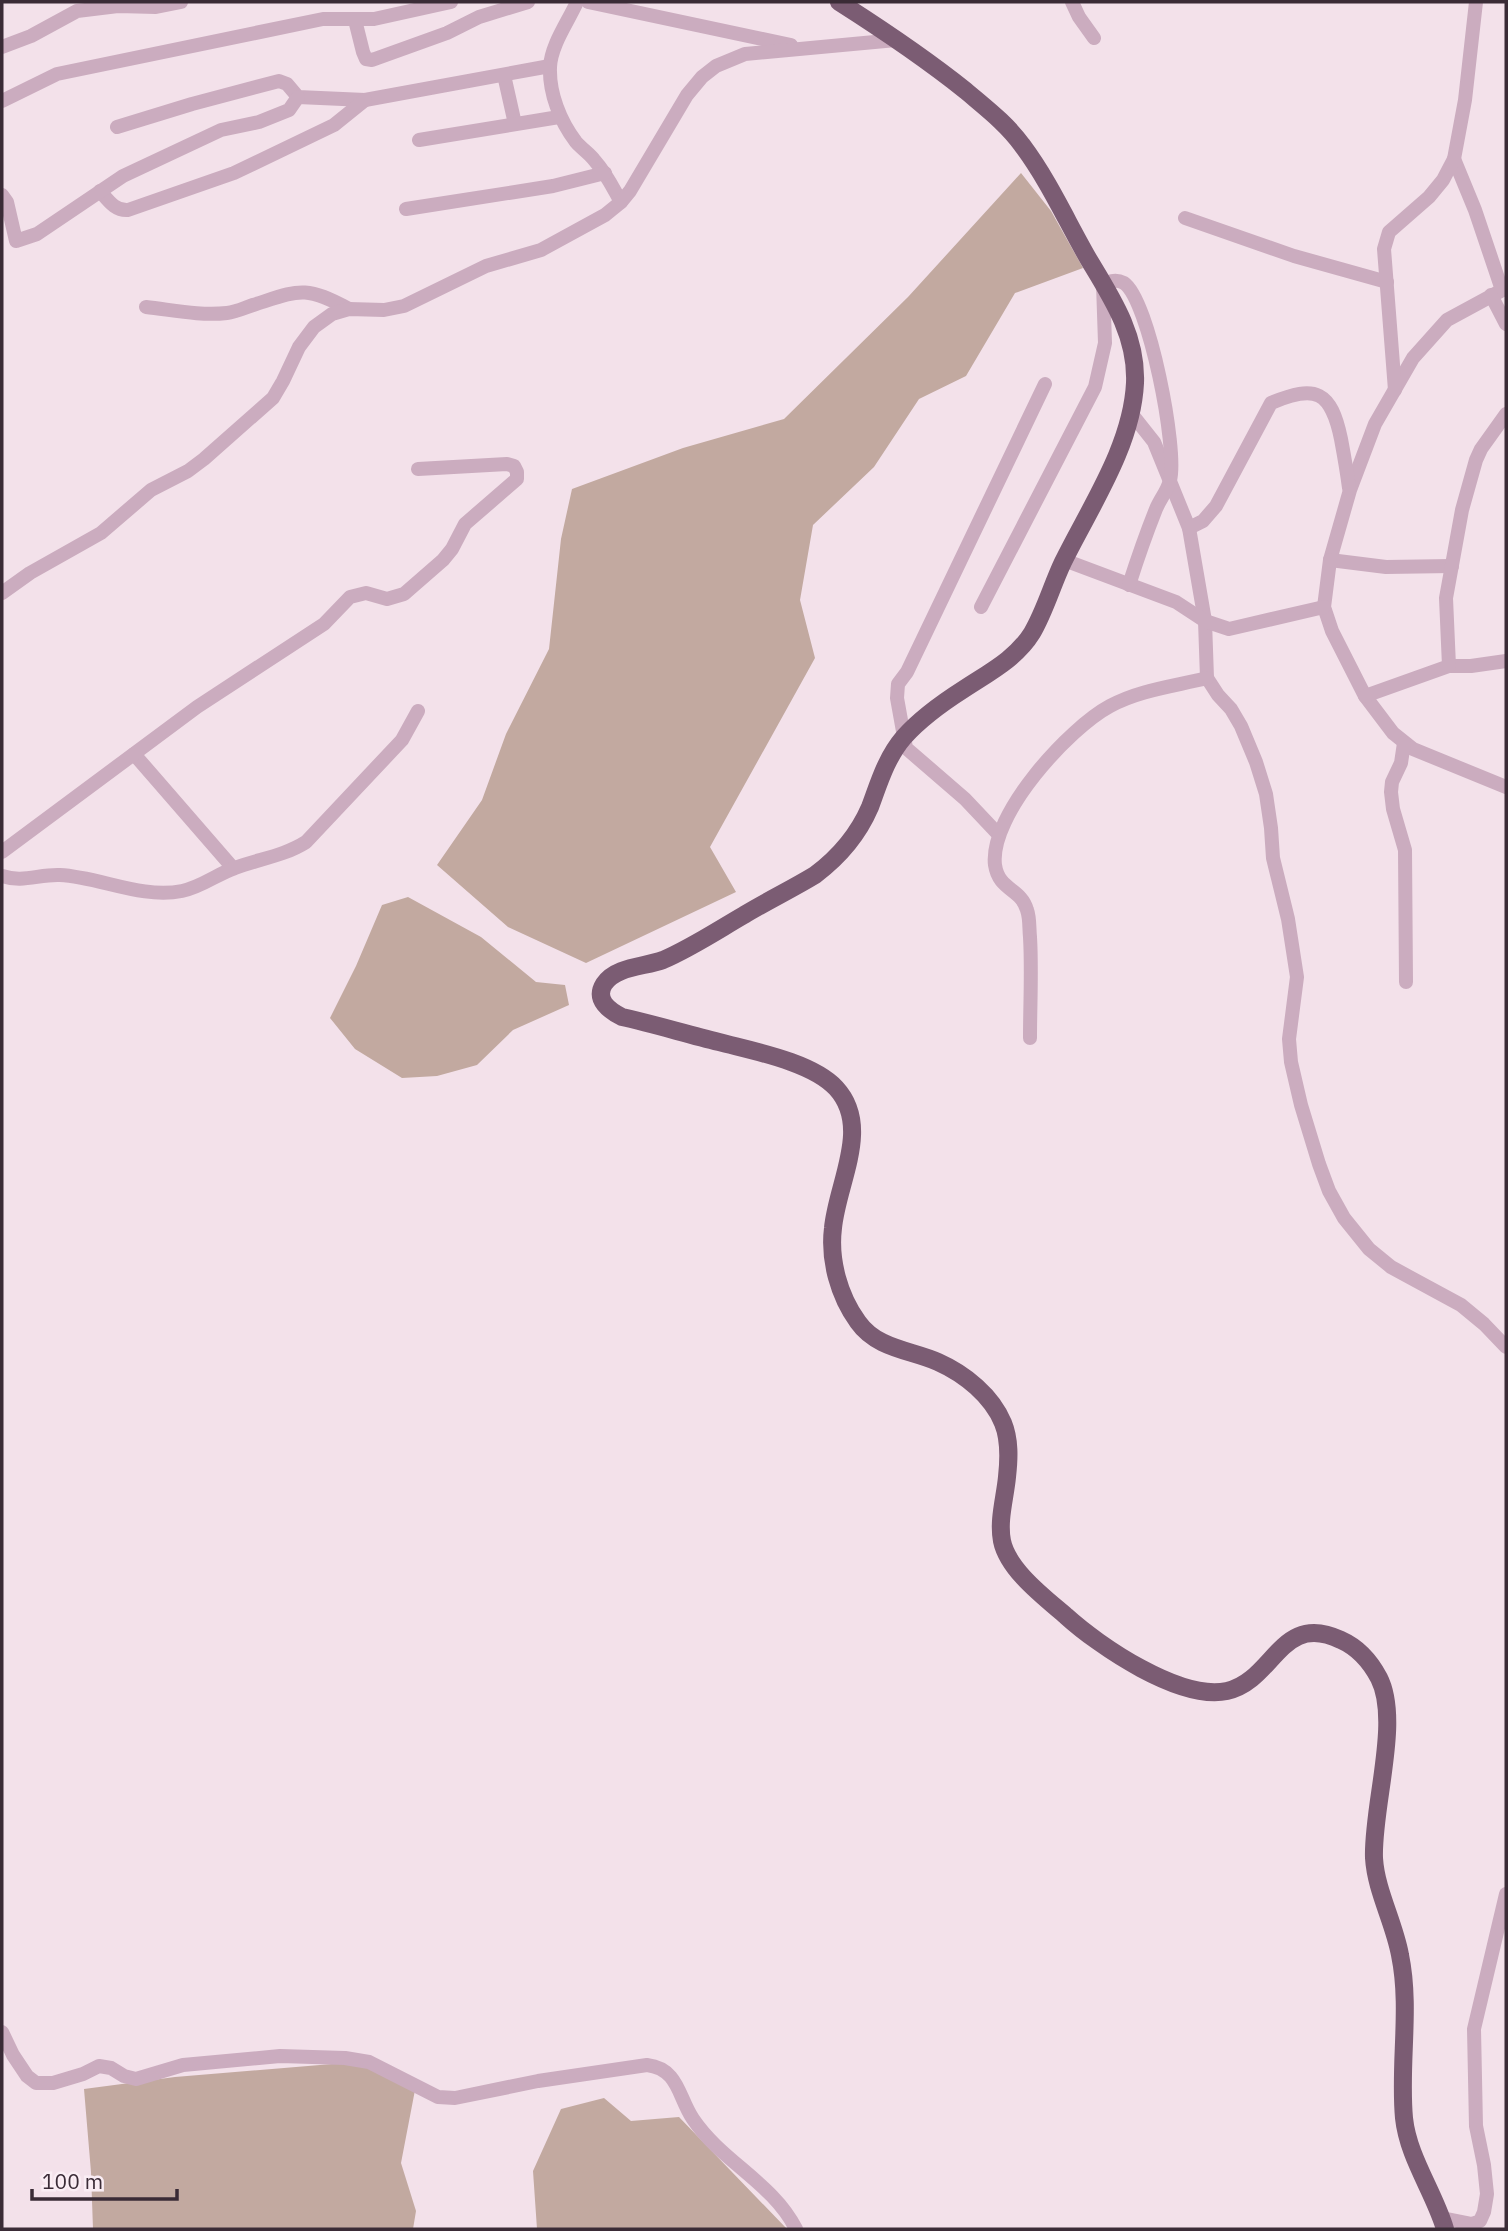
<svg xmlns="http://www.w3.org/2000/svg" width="1508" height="2231" viewBox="0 0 1508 2231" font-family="'IBM Plex Sans',sans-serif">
<rect width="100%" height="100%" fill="#f3e1ea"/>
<!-- green -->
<g fill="#c2a9a0">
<path d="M1021,173l30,38 32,57 -68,25 -49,83 -47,23 -45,68 -61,58 -13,75 15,58 -105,189 26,45 -150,71 -78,-36 -71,-62 45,-65 24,-66 43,-85 12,-110 11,-50 111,-41 101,-29 124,-122z"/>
<path d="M408,897l73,40 55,45 29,3 4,20 -56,25 -36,35 -40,11 -35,2 -47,-29 -25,-31 26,-52 26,-61z"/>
<path d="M356,2062l59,28 -14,73 15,48 -3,18h-320l-2,-57 -7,-83 91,-12z"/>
<path d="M604,2098l27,23 48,-4 108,112h-250l-4,-58 28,-62z"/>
</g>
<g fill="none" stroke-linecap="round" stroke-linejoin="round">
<!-- minor -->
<g stroke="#cbacbf" stroke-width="14">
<path d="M577,2c-9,20 -26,43 -27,65 -1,26 10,54 26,75 6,7 14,12 19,19 11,12 18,27 26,41"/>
<path d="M588,2l203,43"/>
<path d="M1072,2l7,15 15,21"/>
<path d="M355,20l8,32 3,7 6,1 75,-27 32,-16 49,-15"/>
<path d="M2,47l29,-11 46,-25 41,-5 38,1 25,-5"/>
<path d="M504,75l11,49"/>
<path d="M2,101l55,-27 266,-55h51l77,-17"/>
<path d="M117,127l75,-23 87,-23 8,3 11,13 67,3 185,-34"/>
<path d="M419,140l140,-23"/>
<path d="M1454,159l21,51 27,80"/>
<path d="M100,191c8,9 15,20 28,19l106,-37 100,-48 31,-25"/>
<path d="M2,195l5,7 9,39 21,-7 86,-58 98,-46 38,-8 30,-12 9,-13"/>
<path d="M406,209l147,-23 52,-13"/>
<path d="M1185,218l109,38 93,26"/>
<path d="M1506,288l-59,32 -34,38 -38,66 -25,66 -20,70 -6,47 8,24 33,65 28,37 20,16 93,38"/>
<path d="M1491,295l15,29"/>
<path d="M146,307c27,3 54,9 81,6 9,-1 17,-5 26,-8 47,-15 51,-20 96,4"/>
<path d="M1395,390l-11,-141 5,-17 40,-35 14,-17 11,-21 11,-59 11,-98"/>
<path d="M1131,413l23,29 35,86 16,93 2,57 11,17 13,14 10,17 15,36 10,32 5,34 2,30 15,61 9,58 -8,62 2,23 10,43 18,59 10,27 15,27 25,31 22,18 70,38 23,19 22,23"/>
<path d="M1189,528l14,-7 13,-15 55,-103c45,-19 60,-12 70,36 3,16 6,33 8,49"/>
<path d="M1064,560l112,42 29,19 24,8 95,-22"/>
<path d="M1330,560l56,7 66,-1"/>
<path d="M2,593l28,-20 71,-40 50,-43 37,-19 16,-12 69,-61 10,-17 16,-34 15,-20 18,-13 17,-5 35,1 20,-4 82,-40 55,-16 64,-35 16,-13 9,-11 57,-96 15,-18 14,-11 29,-12 151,-14"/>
<path d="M981,607l114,-220 10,-44 -2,-59c8,-3 13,-5 21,-1 25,17 54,167 46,197 -2,10 -10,19 -14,29 -10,25 -19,51 -27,76"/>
<path d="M1449,666h22l35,-5"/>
<path d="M1365,696l84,-30 -3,-68 16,-88 14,-50 5,-11 25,-35"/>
<path d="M1404,743l-3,20 -9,19 -1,10 2,17 12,41 1,132"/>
<path d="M134,754l99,114"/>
<path d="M999,835l-34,-36 -59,-51 -9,-50 1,-14 9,-12 138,-288"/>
<path d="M2,852l195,-145 127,-83 26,-27 16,-4 21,6 17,-5 39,-34 9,-11 13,-25 52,-45v-7l-3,-6 -7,-2 -89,5"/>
<path d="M2,876c21,7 37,-2 58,-1 40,2 81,24 122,16 20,-4 35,-17 53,-23 24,-9 49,-12 71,-26l96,-102 16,-29"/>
<path d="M1030,1038c0,-34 2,-68 0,-101 -1,-9 0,-19 -3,-27 -6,-22 -28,-19 -32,-45 -6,-50 74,-137 115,-159 29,-16 65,-20 97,-28"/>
<path d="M2,2032l11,23 14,21 9,7h17l30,-9 16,-8 12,2 13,8 12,3 47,-14 97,-9 65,2 24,4 69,35 17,1 83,-17 109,-16c32,4 31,32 46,54 29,43 80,64 103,110"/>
<path d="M1442,2218l30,6 8,-3 4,-9 3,-18 -3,-29 -8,-39 -2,-97 32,-135"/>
</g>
<!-- major -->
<path stroke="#7b5c73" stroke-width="18" d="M839,2c44,28 87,57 127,89 20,17 41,33 56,54 27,36 45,77 67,115 23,38 48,76 46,123 -3,63 -45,124 -72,179 -11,23 -18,49 -31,71 -16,26 -44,40 -68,56 -22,14 -43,29 -60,48 -18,21 -25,46 -34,70 -12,28 -31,50 -55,68 -23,14 -48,26 -71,40 -26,15 -53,33 -81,45 -18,7 -47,6 -59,24 -10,16 6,27 18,33 32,7 64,17 97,25 34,9 93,20 117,46 36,39 1,95 -3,140 -4,32 6,68 25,94 19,27 53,28 80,40 27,12 54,34 65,61 7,17 6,36 4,54 -2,21 -9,43 -5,64 6,29 42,56 64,75 33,30 114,85 161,75 48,-11 53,-80 114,-51 18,8 29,21 38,38 22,43 -7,129 -5,180 2,33 20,64 26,97 11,53 -1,109 4,163 4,39 30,74 41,111"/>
</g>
<!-- border -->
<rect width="1508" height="2231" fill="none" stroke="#3a2b36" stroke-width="7"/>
<!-- scale -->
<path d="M32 2189v10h145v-10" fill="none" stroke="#3a2b36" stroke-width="3.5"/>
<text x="42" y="2189" font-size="21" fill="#3a2b36" stroke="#faedf4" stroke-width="5" paint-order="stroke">100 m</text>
</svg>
